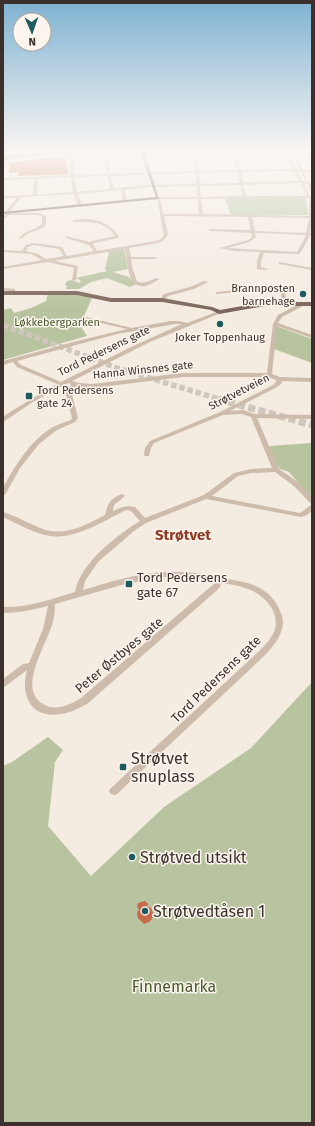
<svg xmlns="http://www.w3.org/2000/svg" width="315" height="1126" viewBox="0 0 315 1126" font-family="'Fira Sans',sans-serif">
<rect width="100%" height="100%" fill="#f4ebe1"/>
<!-- green -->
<g fill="#b8c4a0">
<path d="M225,198h81l2,17h-77z"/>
<path d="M124,249l4,20 -15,3 16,5 8,7 -7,3 -23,-9 -16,4 -12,7h-13l1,-3 -2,-1 1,-3 4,-2 10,3 1,-2 -5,-3 31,-7 -2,-2 4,-16 -3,-2z"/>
<path d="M48,293l34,2 10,3 -12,27 7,11 -84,24v-50l8,-2 3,5 17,-5 15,-7z"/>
<path d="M276,326l36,13v24l-38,-14z"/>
<path d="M312,443v55l-23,-26 -9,-3 -5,-7 -6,-16z"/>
<path d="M312,682v441h-309v-357l9,-4 36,-25 15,13 -8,12 -7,64 43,50 73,-69 87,-59z"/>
</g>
<!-- building -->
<g fill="#c8694b">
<path d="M43,158h23l2,16 -50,2 1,-4 -10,1 1,-10z"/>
<path d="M145,901l3,3 -1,2 4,2 2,5 -1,6 -3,3 -5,2 -6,-6 -1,-5 2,-4 -2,-2 1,-4z"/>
</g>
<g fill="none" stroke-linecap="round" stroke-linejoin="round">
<!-- major-tunnel-far1 -->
<path stroke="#cfc6bd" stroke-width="5.5" stroke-dasharray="5.5 3" stroke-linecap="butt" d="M3,325l114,43 105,32"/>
<!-- major-tunnel -->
<path stroke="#cfc6bd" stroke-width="7" stroke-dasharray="7 3.5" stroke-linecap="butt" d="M218,399l94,26"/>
<!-- minor -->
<g fill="#cdbbac" fill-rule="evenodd">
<path d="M233,152h4l3,18 53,-1 -9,-17h4l9,17 3,1 -8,-17 -3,-1h23v2l-17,-1 8,17h9v2h-8l5,10h3v2h-2l2,3v5l-2,-1 -3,-7 -3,-1 6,13h2v28l-2,9h2v2h-2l-6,12 -5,7 -35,-1 -3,8v6l7,2 -2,1 -9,-1v-8l3,-9 -26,-1 -14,-3 28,-8 4,-3 -1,-4 -41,-2 -2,-1 2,-1 41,1 -3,-13 -84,-1 4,19 -5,6 -5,2 -29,5 2,9h24l2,1 -2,1h-24l2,11 4,11c8,4 13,-1 20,-3l2,1c-30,22 -31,-11 -34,-30l-71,12 24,5 -2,14 -2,1 -2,-1 2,-12 -26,-6 -45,7v-2l39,-7 -11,-6 -28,-2v-2l19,1 4,-6 8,-2 28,4 5,9 27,-5 -5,-6 -23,-7v-2l24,6 2,-1 23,-5c-10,-16 -26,-14 -42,-14v-2h1c18,-3 35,1 45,17l-1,1 -24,5 -1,1 4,7 59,-10 5,-2 3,-4 -7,-38h40v-11l-47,1 -26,3 3,11 -2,1 -2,-1 -2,-11 -44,4 5,11 -2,1 -2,-1 -4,-11 -53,3 -12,16h30l7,3v8l-3,4 -14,5 -8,6 -2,-1c8,-9 15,-7 23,-14v-7l-4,-2h-29l-6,4v-3l3,-2 -1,-2 12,-14h-14v-2l30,-1 1,-16 -31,1v-2l68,-3 -3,-19 2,-1 2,1 3,19 32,-1 -3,-18 2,-1 2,1 3,18 84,-3 -1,-13 2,-1 2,1 1,13 38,-1zM284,171h10l5,10 -56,1 -2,-10zM237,172l2,11 -39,1 -1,-11zM298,172h3l5,9h-3zM196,173v11l-46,1 -36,3 -3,-12zM108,176l2,13 -33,3 -2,-15zM71,177l2,15 -36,3 1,-16zM300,183l7,13h-61l-3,-11zM240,185l2,11 -41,1 -1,-11zM309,198v18l-106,-2 -2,-15zM160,199h38l1,15h-36zM252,217l57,1 -3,15 -51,-2zM255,233l51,2 -6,12 -3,5 -70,-4 23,-6 6,-5zM34,245l25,4 5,7 -18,3 -8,-5 -12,-3 2,-4z"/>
<path d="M279,262l33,6v2l-33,-6z"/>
<path d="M204,281l4,1 -14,7 -26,7 -4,5 -4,-1 4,-6 26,-7z"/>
<path d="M3,288l12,1v3l-2,1 -2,-2 -8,-1z"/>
<path d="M257,288h26l2,3 2,13 -2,1 -2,-1 -3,-14h-23l-40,4 -2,-1 2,-1z"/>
<path d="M298,303l4,1 -1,3 -19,10 -4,6 34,12v3l-35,-12 -5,48 8,3 32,1v4l-30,-1 -1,3 -4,3 -47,24 13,-1 11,4 58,1v4l-55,-1 22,51 19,13 14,15v6h-2l-16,-17 -19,-14 -24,1 -13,3 -26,20 88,17c5,-3 8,-7 12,-8 0,8 -3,10 -11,12l-95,-18 -60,24 -12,8 -36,31 -13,19 -2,9c27,-8 54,-17 83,-18 19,-1 38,1 57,6 14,3 28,4 40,12 8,5 14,13 17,21 3,6 4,11 2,18 -3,11 -12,21 -20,29l-145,136 -3,1 -3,-1 -2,-3 2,-3 145,-134c7,-7 16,-15 19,-25 5,-19 -13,-36 -30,-41 -8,-3 -16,-4 -24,-5l-1,4 -5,5 -128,112c-8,4 -17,9 -26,10 -30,5 -41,-18 -34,-44l-24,18v-9l20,-15 6,-1 14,-34 5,-23c-15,4 -30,7 -45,7v-6c25,1 48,-8 72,-15 1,-4 2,-9 4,-12 9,-22 41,-47 61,-59l-9,-10 -5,-1c-20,10 -52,30 -75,26 -16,-2 -33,-12 -48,-19v-5c14,4 26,12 40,17 22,8 43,-4 62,-14 3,-12 5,-16 17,-21l3,2 -11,9 -1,6c9,-4 12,-6 22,-4l10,11 59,-23 30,-22 17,-4 21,-1 -21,-51 -9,-3 -19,1 -69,28 -3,5 -2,8h-4l-1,-1 1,-7 5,-7 70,-29 53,-27 3,-3v-2l-8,-3h-85l-91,11 -16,-2 -4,8 6,24 -3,4 -18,8 -18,14 -19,24 -15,27h-2v-8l2,-3c12,-21 26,-44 48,-57 6,-3 12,-5 18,-7l1,-2 -6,-24 5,-10 -3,-1 -35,19 -30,20v-5l7,-5 47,-28 -40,-17 -4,-5 -10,3v-4l74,-20 50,-12 -43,-10v-2h2l46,11 39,-7h8l8,2 32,-12h2v2l-71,29 -78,39 8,2 12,1 91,-11h84l6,-49 5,-9 19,-10zM175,324h7l-53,24 -68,34 -40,-17 -4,-4 100,-27zM165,577h25l24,4v3l-5,4 -128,110c-11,7 -26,14 -38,6 -25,-14 1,-56 8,-76 3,-8 4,-16 4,-24l70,-20z"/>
</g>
<!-- major -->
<g fill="#7d675c" fill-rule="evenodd">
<path d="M144,153l3,1 -1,4 13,41 -156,15v-2l153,-15 -14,-39z"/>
<path d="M3,291h74l34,7h51l50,9 8,3 45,-8h47v4h-47l-46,8 -8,-4 -49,-8h-51l-34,-7h-74z"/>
</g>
<!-- highway -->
<path fill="#5c4a42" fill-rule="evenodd" d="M151,152l-8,3 -6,-1 -90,1 -44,4v-2l44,-4z"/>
<!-- highway-bridge -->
<path stroke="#5c4a42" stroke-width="5.5" d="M3,159l17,-7"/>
</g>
<!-- sky -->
<linearGradient id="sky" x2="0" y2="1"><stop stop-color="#7eb2d2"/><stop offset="0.49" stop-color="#faf6f2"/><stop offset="1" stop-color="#faf6f2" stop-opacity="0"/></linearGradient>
<rect width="315" height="310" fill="url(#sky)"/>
<!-- markers -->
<g fill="#1f5a5e" stroke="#fbf5ee" stroke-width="1.5">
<circle cx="303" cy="294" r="4"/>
<circle cx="220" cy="324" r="4"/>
<rect x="25" y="392" width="8" height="8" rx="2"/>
<rect x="125" y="580" width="8" height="8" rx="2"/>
<rect x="119" y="763" width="8" height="8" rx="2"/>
<circle cx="132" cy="857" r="4"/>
<circle cx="145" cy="911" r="4"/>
</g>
<g text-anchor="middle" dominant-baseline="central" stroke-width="3" stroke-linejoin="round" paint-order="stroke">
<!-- far-poi labels -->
<g font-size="11" fill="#3b302b" stroke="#fbf5ee" text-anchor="end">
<text x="295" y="288">Brannposten<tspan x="295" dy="13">barnehage</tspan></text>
<text x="220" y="337" text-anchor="middle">Joker Toppenhaug</text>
<text x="37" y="390" text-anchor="start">Tord Pedersens<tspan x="37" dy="13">gate 24</tspan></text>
</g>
<!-- far-park labels -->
<g font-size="11" fill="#4a5a2e" stroke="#fbf5ee">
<text x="57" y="322">Løkkebergparken</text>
</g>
<!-- far-street labels -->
<g font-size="11" fill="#3b302b" stroke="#fbf5ee">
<text transform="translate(104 351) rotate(-26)">Tord Pedersens gate</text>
<text transform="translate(143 370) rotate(-6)">Hanna Winsnes gate</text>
<text transform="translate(239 392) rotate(-27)">Strøtvetveien</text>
</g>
<!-- poi labels -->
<g font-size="13" fill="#3b302b" stroke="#fbf5ee" text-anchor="start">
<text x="137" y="577">Tord Pedersens<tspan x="137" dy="15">gate 67</tspan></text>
</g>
<!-- street labels -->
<g font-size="13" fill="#3b302b" stroke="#fbf5ee">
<text transform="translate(119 655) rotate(-40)">Peter Østbyes gate</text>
<text transform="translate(216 679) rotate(-44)">Tord Pedersens gate</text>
</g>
<!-- quarter labels -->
<g font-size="15" font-weight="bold" fill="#8c3b22" stroke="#fbf5ee">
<text x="183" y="535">Strøtvet</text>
</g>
<!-- near-poi labels -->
<g font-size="16" fill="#3b302b" stroke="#fbf5ee" text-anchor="start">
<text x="131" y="758">Strøtvet<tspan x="131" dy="18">snuplass</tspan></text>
<text x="140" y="857">Strøtved utsikt</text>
<text x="153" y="911">Strøtvedtåsen 1</text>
</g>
<!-- near-park labels -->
<g font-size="16" fill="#4a5a2e" stroke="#fbf5ee">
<text x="174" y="986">Finnemarka</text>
</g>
</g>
<!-- border -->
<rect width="315" height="1126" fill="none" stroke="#3b302b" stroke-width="8"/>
<!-- north arrow -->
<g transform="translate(32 32) rotate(178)"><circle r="19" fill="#fbf5ee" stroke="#aea6a0"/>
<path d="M0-3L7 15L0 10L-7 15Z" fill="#1f5a5e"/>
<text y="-6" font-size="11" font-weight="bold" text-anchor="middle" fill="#3b302b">N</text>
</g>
</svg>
